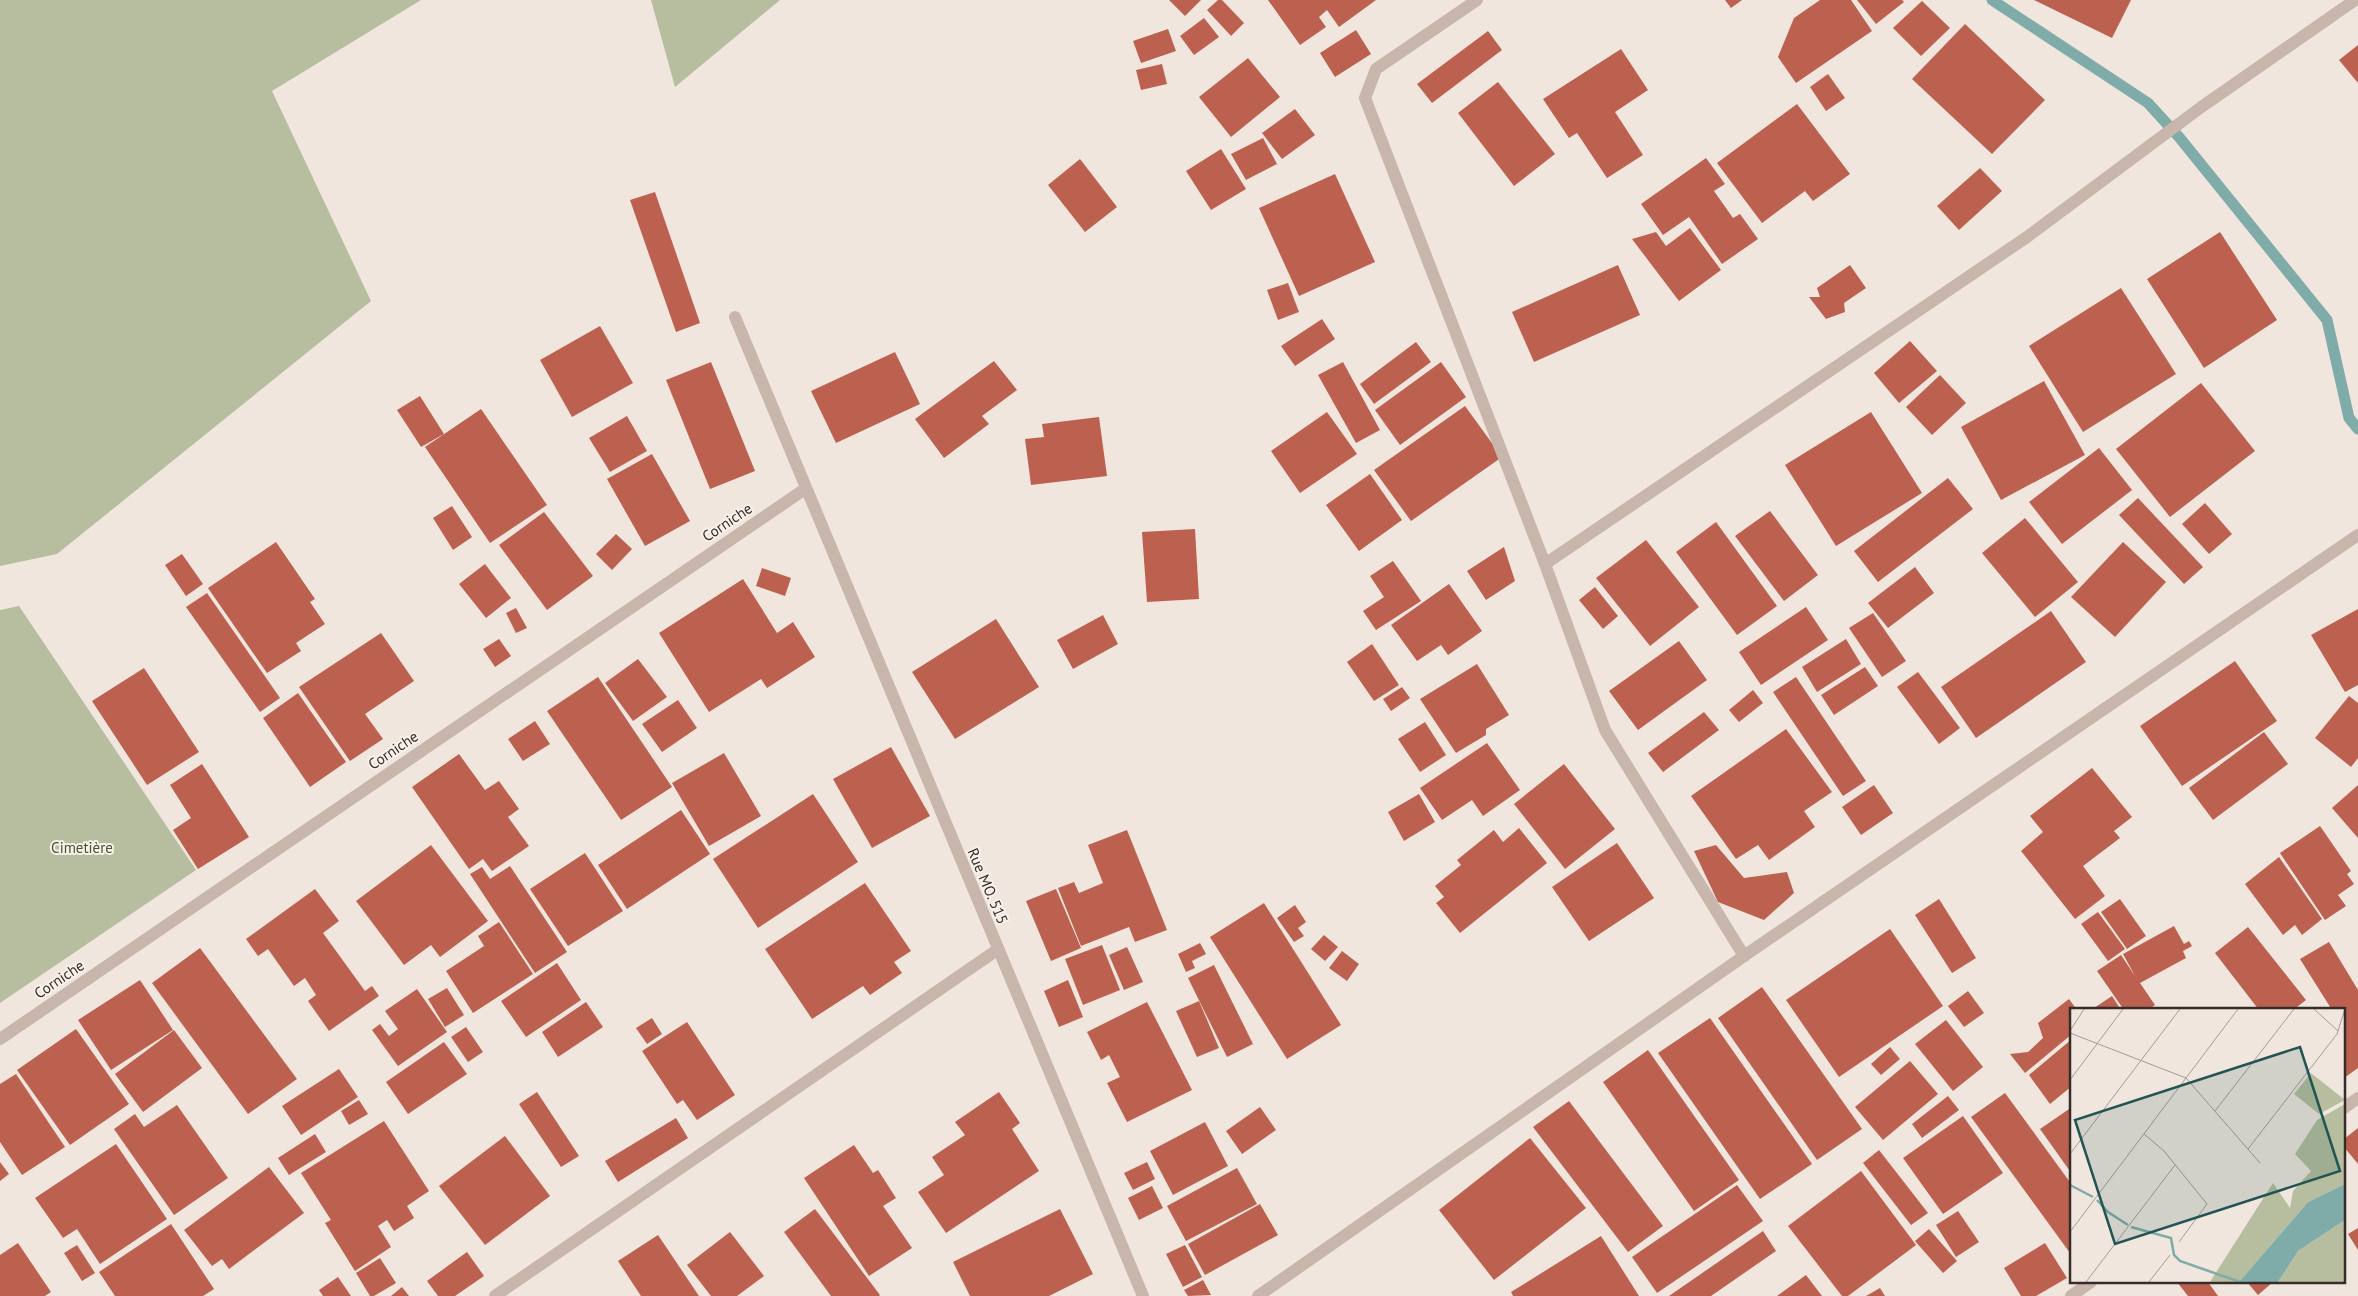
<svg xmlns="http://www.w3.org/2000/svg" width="2358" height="1296" viewBox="0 0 2358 1296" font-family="'PT Sans',sans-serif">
<rect width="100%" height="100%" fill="#f0e6de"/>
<!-- green -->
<g fill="#b6be9f">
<path d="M0,0h421l-149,91 99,210 -314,253 -57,12z"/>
<path d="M651,0h129l-105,87z"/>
<path d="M19,606l177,264 -196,133v-393z"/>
</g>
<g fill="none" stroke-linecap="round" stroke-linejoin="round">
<!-- stream -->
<path stroke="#7faba9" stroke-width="11" d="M1992,0l156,103 31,34 148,183 22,98 9,11"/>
</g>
<!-- building -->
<g fill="#bc6150">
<path d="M1169,0h32l-16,16z"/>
<path d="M1218,0h4l22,23 -13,13 -24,-26z"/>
<path d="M1268,0h108l-37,27 -12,-17 -8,7 7,10 -26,18z"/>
<path d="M1725,0h17l-11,8z"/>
<path d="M1820,0h31l21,31 -76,52 -18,-26 16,-39z"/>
<path d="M1857,0h45l2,2 -28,22z"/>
<path d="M2034,0h97l-19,38z"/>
<path d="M1922,1l28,27 -29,28 -28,-28z"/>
<path d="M1204,18l15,19 -25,18 -14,-19z"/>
<path d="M1965,24l80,76 -53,54 -80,-75z"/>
<path d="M1168,29l8,22 -35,12 -8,-22z"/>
<path d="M1356,30l15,24 -36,23 -15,-24z"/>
<path d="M1488,31l14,19 -70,53 -15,-19z"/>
<path d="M2358,45v38l-19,-23z"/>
<path d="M1621,49l27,41 -33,22 28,43 -36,23 -30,-45 -8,5 -26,-39z"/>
<path d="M1248,58l32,39 -49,40 -32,-40z"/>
<path d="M1162,64l5,20 -26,6 -5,-20z"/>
<path d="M1828,74l17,24 -19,13 -16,-24z"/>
<path d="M1498,82l57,72 -41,32 -56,-73z"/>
<path d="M1797,104l53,70 -37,27 -8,-10 -43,32 -45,-60z"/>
<path d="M1295,109l20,26 -33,24 -20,-26z"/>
<path d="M1263,138l14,26 -31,16 -15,-26z"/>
<path d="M1221,149l25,40 -35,21 -25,-39z"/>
<path d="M1706,158l19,26 -11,7 19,27 7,-4 18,25 -36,25 -33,-47 -26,18 -22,-31z"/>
<path d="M1080,159l37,48 -32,25 -37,-47z"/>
<path d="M1980,168l22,23 -43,39 -22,-24z"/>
<path d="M1335,174l40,88 -76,34 -40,-88z"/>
<path d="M655,192l45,131 -24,9 -46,-132z"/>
<path d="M1690,228l31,42 -42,31 -47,-62 24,-7 10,14z"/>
<path d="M2220,232l57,88 -73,48 -57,-89z"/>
<path d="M1618,265l22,50 -106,47 -22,-50z"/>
<path d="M1850,265l16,23 -22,15 1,9 -19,7 -17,-22h11l-3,-9z"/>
<path d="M1288,283l11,29 -21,8 -11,-30z"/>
<path d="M2121,288l55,86 -93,58 -54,-86z"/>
<path d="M1322,319l13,20 -40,27 -14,-20z"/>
<path d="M600,326l33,57 -61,34 -32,-57z"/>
<path d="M1910,341l27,30 -38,32 -25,-30z"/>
<path d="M1416,342l15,20 -57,42 -14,-20z"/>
<path d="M895,352l25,52 -84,39 -25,-52z"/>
<path d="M994,361l23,29 -35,26 7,8 -45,34 -29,-39z"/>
<path d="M711,362l44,109 -45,18 -44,-109z"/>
<path d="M1343,362l37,68 -24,13 -38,-68z"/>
<path d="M1441,362l25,35 -66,48 -25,-35z"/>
<path d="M1940,375l26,28 -34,32 -26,-28z"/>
<path d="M2044,381l41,74 -84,45 -40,-73z"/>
<path d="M2201,383l54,68 -85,66 -54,-68z"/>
<path d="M420,396l24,38 -23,13 -24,-37z"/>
<path d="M1465,406l37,51 -91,64 -37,-51z"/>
<path d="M481,409l66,96 -57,38 -65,-96z"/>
<path d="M1327,412l30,42 -57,39 -29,-42z"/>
<path d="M1871,412l51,81 -86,53 -51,-81z"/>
<path d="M627,416l20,35 -37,21 -21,-34z"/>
<path d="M1099,417l8,59 -76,9 -6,-46 19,-2 -2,-13z"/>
<path d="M2099,448l33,42 -70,54 -33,-42z"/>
<path d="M652,454l38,67 -45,25 -38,-67z"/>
<path d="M1370,474l32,46 -43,31 -33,-46z"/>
<path d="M1948,478l25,31 -95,73 -24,-31z"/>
<path d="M2138,498l65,69 -19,17 -65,-69z"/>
<path d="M2205,503l27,31 -23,20 -27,-30z"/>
<path d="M452,506l20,31 -19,13 -20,-32z"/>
<path d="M1770,511l48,64 -34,26 -49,-65z"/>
<path d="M544,512l49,64 -46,34 -48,-65z"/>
<path d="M2025,518l53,64 -43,35 -53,-64z"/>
<path d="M1716,522l61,84 -40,29 -61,-83z"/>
<path d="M1195,529l4,70 -52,3 -5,-70z"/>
<path d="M616,534l16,15 -20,21 -16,-16z"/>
<path d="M1646,540l53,67 -49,39 -54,-68z"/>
<path d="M276,542l39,57 -5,3 15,22 -29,19 5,8 -34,22 -59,-85z"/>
<path d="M2123,542l43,40 -51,55 -44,-40z"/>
<path d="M1504,547l11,34 -29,19 -19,-29z"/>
<path d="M182,554l21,30 -17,12 -21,-31z"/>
<path d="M1393,561l28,40 -45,29 -13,-19 21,-14 -14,-21z"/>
<path d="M485,564l26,34 -25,20 -27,-34z"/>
<path d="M1915,567l19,26 -46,35 -20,-25z"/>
<path d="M762,568l29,10 -6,18 -29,-10z"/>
<path d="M743,579l34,54 16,-11 22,35 -48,31 -6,-9 -52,33 -50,-79z"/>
<path d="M1449,584l33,47 -34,24 -7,-10 -24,16 -26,-36z"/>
<path d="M1595,587l23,29 -15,13 -24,-29z"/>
<path d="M207,593l73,105 -20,14 -74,-105z"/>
<path d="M1806,607l22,33 -67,45 -22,-33z"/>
<path d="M516,608l11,20 -11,5 -10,-20z"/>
<path d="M2358,609v76l-13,7 -34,-57z"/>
<path d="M2051,611l35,51 -110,76 -35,-51z"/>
<path d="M1873,613l33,48 -24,16 -33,-49z"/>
<path d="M1103,615l15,29 -45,25 -16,-29z"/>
<path d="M996,619l43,68 -84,52 -43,-67z"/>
<path d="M381,633l33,48 -49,33 18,25 -33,22 -51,-74z"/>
<path d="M499,639l12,17 -16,11 -12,-18z"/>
<path d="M1846,639l15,25 -44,28 -15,-25z"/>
<path d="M1679,641l28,39 -69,50 -29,-39z"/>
<path d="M1372,644l27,41 -25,16 -27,-39z"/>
<path d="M638,659l29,38 -34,24 -28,-38z"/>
<path d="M2235,661l42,60 -95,65 -42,-60z"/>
<path d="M1477,664l32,51 -23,14v6l-30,18 -36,-54z"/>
<path d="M1865,667l13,19 -44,29 -13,-20z"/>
<path d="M144,668l55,84 -52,33 -55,-84z"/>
<path d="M1918,672l42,56 -21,16 -42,-57z"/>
<path d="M598,677l74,110 -51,33 -74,-109z"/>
<path d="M1796,677l70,104 -23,15 -70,-104z"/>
<path d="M1402,687l8,11 -19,13 -8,-12z"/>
<path d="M1753,690l10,13 -24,19 -10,-12z"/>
<path d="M298,693l48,69 -36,25 -47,-69z"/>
<path d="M2349,696l9,7v55l-7,9 -36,-29z"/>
<path d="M678,700l19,28 -35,24 -20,-28z"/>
<path d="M1704,712l15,18 -56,42 -15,-19z"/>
<path d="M535,721l15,23 -27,17 -15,-22z"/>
<path d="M1425,722l21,33 -26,17 -22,-33z"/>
<path d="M1786,729l46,63 -28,19 11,16 -46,33 -11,-15 -22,14 -45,-63z"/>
<path d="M2264,732l24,32 -75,56 -24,-32z"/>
<path d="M1487,743l33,47 -37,26 -11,-16 -30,20 -22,-32z"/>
<path d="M891,747l39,69 -58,32 -39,-69z"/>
<path d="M724,753l37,63 -52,30 -37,-63z"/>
<path d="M459,754l26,36 14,-9 20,28 -11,8 21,29 -37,25 -9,-12 -14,10 -57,-82z"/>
<path d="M202,764l47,73 -51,32 -25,-39 18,-12 -21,-33z"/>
<path d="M1564,764l51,65 -50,40 -51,-65z"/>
<path d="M2092,768l40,49 -18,14 6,7 -37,28 22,30 -30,23 -54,-68 22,-19 -13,-16z"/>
<path d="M1874,785l19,28 -32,22 -19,-28z"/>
<path d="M2358,785v53l-26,-30z"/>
<path d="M813,794l45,68 -100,66 -45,-69z"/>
<path d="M1419,794l16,28 -31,19 -16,-29z"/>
<path d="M681,810l29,44 -83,55 -29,-44z"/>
<path d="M2320,826l31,45 -4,3 7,10 -16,11 8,11 -21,14 -45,-67z"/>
<path d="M1519,828l28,35 -87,70 -24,-30 8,-6 -9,-11 26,-21 -4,-5 37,-30 9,12z"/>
<path d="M1127,830l40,100 -32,12 -6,-15 -48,19 -23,-58 16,-6 5,11 24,-10 -15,-38z"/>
<path d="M1617,843l37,55 -65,43 -37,-54z"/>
<path d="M431,845l57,76 -48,36 -9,-12 -27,20 -48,-64z"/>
<path d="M1716,845l28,33 43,-6 7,21 -30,27 -46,-18 -24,-51z"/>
<path d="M585,853l38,58 -55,35 -38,-57z"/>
<path d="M2279,857l43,62 -20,16 -7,-10 -12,10 -38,-51z"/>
<path d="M510,866l57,86 -32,21 -65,-99 12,-7 8,12z"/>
<path d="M865,883l46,68 -17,11 8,11 -32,22 -7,-9 -51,33 -47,-70z"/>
<path d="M315,889l24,32 -16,12 42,58 7,-5 7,10 -50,35 -21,-30 8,-6 -11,-17 -11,8 -26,-37 -10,7 -12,-17z"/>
<path d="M1056,889l25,59 -30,13 -25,-60z"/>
<path d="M1939,899l37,59 -24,15 -37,-58z"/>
<path d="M2120,899l26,37 -19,13 -26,-37z"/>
<path d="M1264,903l77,122 -54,34 -77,-122z"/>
<path d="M1295,905l11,17 -8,6 6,8 -10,6 -17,-24z"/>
<path d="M2098,912l27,37 -17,12 -27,-37z"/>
<path d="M499,922l34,52 -60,39 -27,-42 38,-25 -6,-10z"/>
<path d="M2174,926l10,18 5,-3 3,5 -9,5 3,7 -46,25 15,22 -7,5h-24l-27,-39 24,-16 14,21 -12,-22z"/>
<path d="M2248,927l58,73 -13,10h-34l-44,-57z"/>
<path d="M1890,929l53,77 -104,71 -53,-77z"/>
<path d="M1324,935l14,12 -13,14 -14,-12z"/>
<path d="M2329,942l29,48v78l-14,10v-68h-12l-32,-51z"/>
<path d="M1200,943l6,11 -14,7 3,7 -9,4 -8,-18z"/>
<path d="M1102,945l18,45 -37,15 -18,-46z"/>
<path d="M1127,947l16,35 -19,8 -15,-35z"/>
<path d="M200,948l97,131 -49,35 -96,-131z"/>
<path d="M1342,951l17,13 -12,17 -18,-13z"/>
<path d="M557,963l24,37 -55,37 -25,-36z"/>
<path d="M1214,965l39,79 -26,13 -39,-79z"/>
<path d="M140,980l33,50 -62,40 -33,-50z"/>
<path d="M1068,980l15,37 -24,10 -15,-36z"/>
<path d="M1762,987l100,142 -45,31 -99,-142z"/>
<path d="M447,988l17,27 -19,12 -17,-28z"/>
<path d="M417,989l30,43 -49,34 -26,-36 8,-6 9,12 9,-7 -13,-18z"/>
<path d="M1968,991l16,22 -20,14 -16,-21z"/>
<path d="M2112,996l9,14h-25l-2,-2z"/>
<path d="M2069,999l8,11h-5v24l-47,39 -15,-19 18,-2 15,-14 -5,-15z"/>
<path d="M1199,1001l20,47 -22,9 -21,-46z"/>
<path d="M586,1002l17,25 -45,30 -16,-25z"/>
<path d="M1147,1002l45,88 -65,32 -20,-39 13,-6 -11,-22 -8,5 -14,-28z"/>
<path d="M652,1018l10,16 -15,10 -11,-16z"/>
<path d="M1710,1018l102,146 -52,35 -102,-146z"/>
<path d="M1946,1020l37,47 -30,24 -38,-47z"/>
<path d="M687,1022l48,73 -38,25 -14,-20 -6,4 -35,-53z"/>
<path d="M466,1027l17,25 -15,10 -17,-25z"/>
<path d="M76,1029l53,75 -59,41 -53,-75z"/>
<path d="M174,1030l28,38 -59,44 -28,-38z"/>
<path d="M2072,1039l-2,26 2,21 -22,18 -21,-29z"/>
<path d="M444,1042l23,32 -59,40 -22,-32z"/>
<path d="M1890,1047l10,12 -19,16 -10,-11z"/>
<path d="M1648,1050l91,130 -45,31 -91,-129z"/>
<path d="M1910,1061l28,33 -55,46 -28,-33z"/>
<path d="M339,1069l19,28 -57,38 -19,-29z"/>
<path d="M16,1074l49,73 -43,28 -22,-33v-58z"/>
<path d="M537,1092l42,64 -18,11 -42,-63z"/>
<path d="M999,1092l21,31 -8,6 27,42 -93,62 -28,-41 26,-17 -12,-18 33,-22 -10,-13z"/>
<path d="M2005,1093l67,92 -2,68 -99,-136z"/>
<path d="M1948,1096l11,14 -37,28 -10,-14z"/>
<path d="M359,1100l9,14 -19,11 -8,-14z"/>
<path d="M1569,1101l94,125 -35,26 -95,-125z"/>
<path d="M177,1105l51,73 -54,37 -60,-86 21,-15 9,13z"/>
<path d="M1260,1107l16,23 -34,24 -16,-23z"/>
<path d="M2072,1107v67l-32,-45z"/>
<path d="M1963,1116l40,57 -60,41 -40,-56z"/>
<path d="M676,1118l12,20 -70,44 -13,-21z"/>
<path d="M384,1121l45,70 -22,15 7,12 -20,13 -7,-11 -9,6 13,21 -36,24 -30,-48 6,-3 -30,-47z"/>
<path d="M1205,1122l23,44 -55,29 -23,-44z"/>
<path d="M2358,1128v36l-14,-17v-8z"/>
<path d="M315,1134l11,18 -37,23 -11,-17z"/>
<path d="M505,1136l45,60 -65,49 -46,-59z"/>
<path d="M1530,1138l56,70 -92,72 -55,-70z"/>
<path d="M116,1144l51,75 -67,45 -23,-35 -14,9 -28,-40z"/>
<path d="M854,1145l19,28 5,-3 18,28 -13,8 29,42 -43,28 -65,-98z"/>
<path d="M1879,1150l49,63 -17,12 -48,-62z"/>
<path d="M0,1162l9,12 -9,7z"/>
<path d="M1147,1162l8,17 -22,11 -9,-17z"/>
<path d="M269,1167l35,46 -75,56 -7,-10 -10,7 -28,-36z"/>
<path d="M1237,1168l20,36 -71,37 -19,-35z"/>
<path d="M1861,1171l55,74 -68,51h-6l-54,-70z"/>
<path d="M1737,1185l26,36 -106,72 -25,-36z"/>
<path d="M1152,1186l11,22 -24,12 -11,-22z"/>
<path d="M1260,1204l18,31 -73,40 -17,-31z"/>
<path d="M815,1209l65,86 -1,1h-48l-47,-64z"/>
<path d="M1060,1209l33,65 -44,22h-79l-17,-34z"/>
<path d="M1958,1211l21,31 -23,15 -20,-32z"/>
<path d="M171,1224l43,65 -11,7h-88l-16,-24z"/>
<path d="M2358,1228v22l-10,-16z"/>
<path d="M1929,1229l28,32 -14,12 -28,-32z"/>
<path d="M1763,1231l13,20 -65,45h-42z"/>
<path d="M730,1232l34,44 -27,20h-26l-24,-31z"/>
<path d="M658,1235l41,61h-58l-23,-35z"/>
<path d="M1601,1236l38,60h-126l-2,-4z"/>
<path d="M18,1243l33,49 -6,4h-45v-41z"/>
<path d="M2045,1243l22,35 -31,18h-15l-17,-28z"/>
<path d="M77,1245l18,28 -13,8 -18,-28z"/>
<path d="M1185,1245l17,32 -19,10 -17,-33z"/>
<path d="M467,1252l17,24 -29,20h-17l-11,-15z"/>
<path d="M380,1258l16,25 -22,13h-4l-14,-23z"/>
<path d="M1806,1275l16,21h-45z"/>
<path d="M338,1277l13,19h-28l-4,-6z"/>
<path d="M1203,1280l8,15 -23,1 -4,-6z"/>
<path d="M2177,1282h31l10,14h-30z"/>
<path d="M2247,1282h26l-15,13z"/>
<path d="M402,1287l7,9h-18z"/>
<path d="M1880,1288l5,8h-19z"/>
</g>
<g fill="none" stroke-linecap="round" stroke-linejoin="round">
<!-- minor -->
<g stroke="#c8b5ab" stroke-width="12">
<path d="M1477,0l-101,69 -11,29 180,466 60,166 139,226"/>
<path d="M735,317l408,979"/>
<path d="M1545,564l482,-327 173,-129 155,-108"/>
<path d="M0,1039l805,-550"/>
<path d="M2344,1108l14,-10"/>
<path d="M495,1296l502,-346"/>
<path d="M1258,1296l486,-340 614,-421"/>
<path d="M2071,1296l20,-14"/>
</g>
</g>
<g text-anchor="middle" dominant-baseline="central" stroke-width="4" stroke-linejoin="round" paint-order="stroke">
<!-- street labels -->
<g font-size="15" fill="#362c29" stroke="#f8f0ea">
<text transform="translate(727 522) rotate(-34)">Corniche</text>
<text transform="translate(393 750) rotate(-34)">Corniche</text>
<text transform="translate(988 886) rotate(67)">Rue MO. 515</text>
<text transform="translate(59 979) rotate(-34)">Corniche</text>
</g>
<!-- park labels -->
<g font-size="15" fill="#48522f" stroke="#f8f0ea">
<text x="82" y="847">Cimetière</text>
</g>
</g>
<!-- overview -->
<g transform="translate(2070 1008)">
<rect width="275" height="275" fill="#f0e6de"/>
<path d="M241,65l34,27 -26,14 -25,-20zM275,96v80l-37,18 -69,80h-29l63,-99 17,25 3,-17 18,-20 -16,-17 22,-34zM275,212v62h-67l20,-31z" fill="#b6be9f"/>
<path d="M275,176v36l-47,31 -20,31h-39l69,-80z" fill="#7faba9"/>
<path fill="none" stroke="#7faba9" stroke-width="2.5" d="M0,177l23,12M27,192l11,12 20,13M61,219l40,11 3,17 6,6 60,21"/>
<path fill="none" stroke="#a69c96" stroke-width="1" d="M244,1l24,22M0,23l14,-22M0,25l116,45 74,85M0,72l53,-71M145,103l79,-102M74,126l20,17 43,53 -28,38M178,141l89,-115 8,-25M0,146l110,-145M0,224l168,-223M16,274l89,-117M79,274l21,-27"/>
<path fill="#225453" fill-opacity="0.15" stroke="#225453" stroke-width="2.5" d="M230,39l40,124 -225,73 -40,-124z"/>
<rect width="275" height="275" fill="none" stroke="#362c29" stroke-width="2.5"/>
</g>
</svg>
